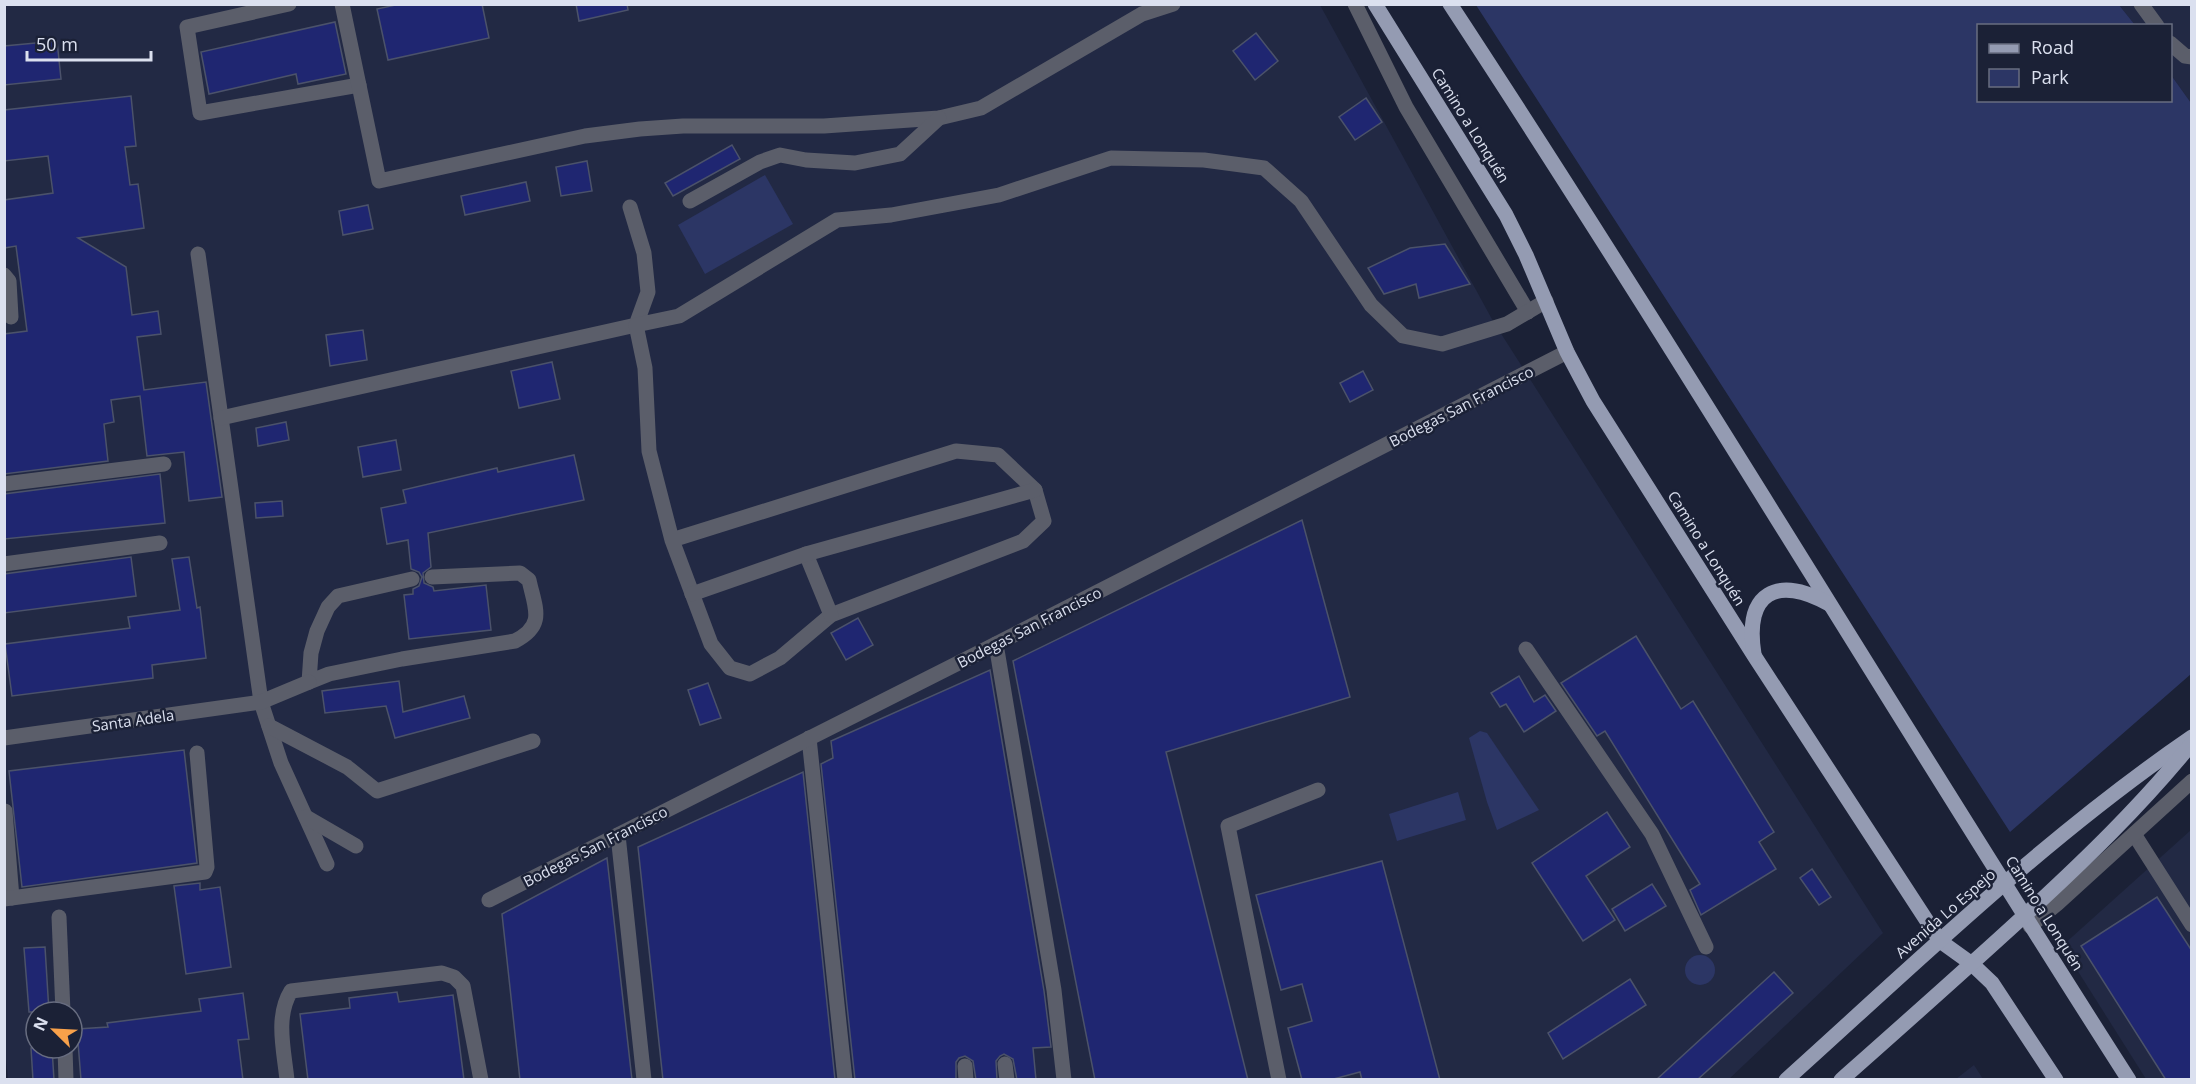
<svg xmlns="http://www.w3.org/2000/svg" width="2196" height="1084" viewBox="0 0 2196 1084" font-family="'Open Sans',sans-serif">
<rect width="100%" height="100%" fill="#1b2136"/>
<!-- built -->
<g fill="#222944" fill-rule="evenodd">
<path d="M4,5h1316l173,316 390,612 -154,146h-1721l-4,-38zM36,1012h36v36h-36z"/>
<path d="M2119,5h72v98l-20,-28 -1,-49 -35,-1z"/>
<path d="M2191,830v249h-45l-84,-133z"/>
<path d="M1974,1065l9,14h-27z"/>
</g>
<!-- green -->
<g fill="#2c3665">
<path d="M1476,5h643l16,20 -157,1v74h192l1,-25 20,28v571l-181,158z"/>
<path d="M765,175l28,49 -88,50 -27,-49z"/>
<path d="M1480,731l7,2 52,77 -42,20 -10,-28 -18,-64z"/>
<path d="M1458,792l8,28 -69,21 -8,-27z"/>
<circle cx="1700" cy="970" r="15"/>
</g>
<!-- building -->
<g fill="#1f2671" stroke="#4b526a" stroke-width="1.5">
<path d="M400,4h82l7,34 -101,22 -11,-51z"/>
<path d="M576,4h51l1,6 -49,11z"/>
<path d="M335,22l11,52 -48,10 -2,-10 -87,20 -8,-42z"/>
<path d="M1256,33l22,28 -23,19 -22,-29z"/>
<path d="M57,41l4,38 -57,6v-39z"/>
<path d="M131,96l5,50 -11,1 5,38 8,-1 6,44 -66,10 48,29 6,48 26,-4 3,23 -24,3 7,53 62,-8 16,115 -33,4 -5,-49 -37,4 -7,-60 -29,4 3,22 -10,2 4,37 -104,13v-140l23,-3 -11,-85 -12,2v-48l49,-7 -5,-37 -44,5v-51z"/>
<path d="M1366,98l16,24 -27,18 -16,-23z"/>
<path d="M732,145l8,14 -67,37 -8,-13z"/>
<path d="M587,161l5,30 -31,5 -5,-29z"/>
<path d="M526,182l4,19 -65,14 -4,-19z"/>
<path d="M368,205l5,24 -30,6 -4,-24z"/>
<path d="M1445,244l25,40 -51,14 -3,-14 -32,10 -16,-26 42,-20z"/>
<path d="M363,330l4,30 -37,6 -4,-31z"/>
<path d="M552,362l8,37 -41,9 -8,-37z"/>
<path d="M1363,371l10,19 -23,12 -10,-19z"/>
<path d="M286,422l3,18 -31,6 -2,-18z"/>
<path d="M396,440l5,30 -38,7 -5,-30z"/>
<path d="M574,455l10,45 -156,33 3,34 -8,6 1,10 9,4 1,4 52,-6 5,45 -82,9 -5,-44 9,-1v-5l6,-3 3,-9 -3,-5 -8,-3 -3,-29 -21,4 -6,-36 25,-5 -3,-13 94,-22 1,4z"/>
<path d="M160,474l5,49 -161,16v-45z"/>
<path d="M282,501l1,15 -27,2 -1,-15z"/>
<path d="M1302,520l48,177 -184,55 82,328h-153l-82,-419z"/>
<path d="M131,557l5,39 -132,17v-39z"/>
<path d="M189,557l8,51 3,-1 6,51 -54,7 1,13 -141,18 -7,-52 125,-16 -2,-11 52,-7 -8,-51z"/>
<path d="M858,618l15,27 -27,15 -15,-27z"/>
<path d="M1636,636l45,73 12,-8 81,131 -15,10 17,27 -75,46 -11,-25 10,-6 -95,-153 -8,5 -36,-53z"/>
<path d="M990,670l54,321 7,56 -18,1 3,32h-19l-4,-21 -9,-5 -4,2 -4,5 1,19h-21l-3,-19 -8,-5 -6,2 -3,4v18h-101l-34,-316 12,-6 -2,-17z"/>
<path d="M1519,676l15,26 11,-7 11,16 -32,21 -18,-28 -6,3 -9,-14z"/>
<path d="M399,681l4,31 61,-16 6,22 -75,20 -9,-32 -61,7 -3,-22z"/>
<path d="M708,683l13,35 -21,7 -12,-35z"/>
<path d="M184,750l13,113 -175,24 -13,-116z"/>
<path d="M803,772l32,308h-172l-25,-233z"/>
<path d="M1607,812l23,35 -44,29 29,44 -32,21 -51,-78z"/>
<path d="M607,858l25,222h-112l-18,-166z"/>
<path d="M1382,861l58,219h-78l-2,-8 -30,8h-28l-14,-52 24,-7 -10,-37 -21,6 -25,-95z"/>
<path d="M1812,869l19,28 -12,8 -19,-27z"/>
<path d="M200,883v7l20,-3 11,80 -45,7 -12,-88z"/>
<path d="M1652,884l14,22 -41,25 -13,-22z"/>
<path d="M2157,897l35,54v129h-26l-85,-134z"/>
<path d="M45,947l4,65h-20l-5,-64z"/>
<path d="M1774,972l19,21 -96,87h-41z"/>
<path d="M1630,979l16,26 -83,54 -15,-26z"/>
<path d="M397,992l2,10 54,-7 11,85h-156l-8,-66 50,-6 -1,-10z"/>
<path d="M243,993l6,46 -11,1 5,40h-162l-4,-51 31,-2 -1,-4 94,-12 -2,-12z"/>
<path d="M31,1048h21l2,32h-21z"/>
</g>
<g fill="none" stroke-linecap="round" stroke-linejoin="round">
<!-- minor -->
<g stroke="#5b5e6a" stroke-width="15">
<path d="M289,4l-102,23 13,86 159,-28"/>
<path d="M342,4l37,177 206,-45 55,-7 43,-3h141l115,-8 42,-10 161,-94 31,-10"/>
<path d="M1355,4l51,103 122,205"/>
<path d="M2141,4l16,22"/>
<path d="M2170,43l15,13 7,1"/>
<path d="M690,201l70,-39 20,-7 26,5 49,3 45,-9 39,-36"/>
<path d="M198,254l63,448 20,61 46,101"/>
<path d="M4,275l5,6 2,36"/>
<path d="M221,418l415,-93 12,-33 -4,-39 -14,-46"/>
<path d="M4,484l160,-20"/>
<path d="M672,540l284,-89 42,4 37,35 9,31 -21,20 -192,74 -51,43 -30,16 -20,-6 -19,-24 -39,-104 -23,-89 -4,-83 -9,-43 43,-9 158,-96 54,-5 108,-20 112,-37 93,2 60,8 37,33 70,104 32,31 39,8 65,-20 39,-23"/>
<path d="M806,554l25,61"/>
<path d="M4,564l156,-21"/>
<path d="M412,579l-74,17 -10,11 -11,24 -6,22 -2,29 20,-8 73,-15 113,-18c31,-16 20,-33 14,-61l-9,-7 -88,4"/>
<path d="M692,594l114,-40 229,-64"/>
<path d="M996,644l58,346 10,90"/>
<path d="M1526,649l126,185 54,113"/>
<path d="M269,726l78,41 30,24 156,-50"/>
<path d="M4,738l257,-36 48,-20"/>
<path d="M809,738l36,342"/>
<path d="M5,811l7,87"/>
<path d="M306,817l50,29"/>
<path d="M2134,834l58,91"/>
<path d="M618,835l26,245"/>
<path d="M4,899l201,-27 2,-5 -10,-114"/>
<path d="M489,900l507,-256 571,-292"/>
<path d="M59,917l4,95"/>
<path d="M2030,926l27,-22 135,-123"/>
<path d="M65,1048l1,32"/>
<path d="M1005,1064l2,16"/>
<path d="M965,1066l1,14"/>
<path d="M287,1080c-3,-30 -12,-63 4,-89l151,-18 12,4 9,9 18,94"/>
<path d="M1279,1080l-51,-254 90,-36"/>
</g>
<!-- major -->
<g stroke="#949bb2" stroke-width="15">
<path d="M1375,4l131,211 20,40 41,97 26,49 162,256 185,284 32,23 20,19 64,97"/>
<path d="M1450,4c233,355 450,719 679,1076"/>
<path d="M1754,654c-10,-62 23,-79 75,-50"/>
<path d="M1786,1080c131,-118 261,-244 406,-343"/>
<path d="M1841,1080c62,-55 123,-109 183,-164 60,-55 117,-110 168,-173"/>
</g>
</g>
<g text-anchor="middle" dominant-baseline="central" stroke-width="5" stroke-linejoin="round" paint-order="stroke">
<!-- street labels -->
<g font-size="15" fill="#dbe0ef" stroke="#1b2136">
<text transform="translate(1471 125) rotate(58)">Camino a Lonquén</text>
<text transform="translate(1461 406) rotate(-27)">Bodegas San Francisco</text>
<text transform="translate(1707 548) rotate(58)">Camino a Lonquén</text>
<text transform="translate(1029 627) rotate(-27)">Bodegas San Francisco</text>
<text transform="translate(133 720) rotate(-8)">Santa Adela</text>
<text transform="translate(595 846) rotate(-27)">Bodegas San Francisco</text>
<text transform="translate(1945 913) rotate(-41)">Avenida Lo Espejo</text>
<text transform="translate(2045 913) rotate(58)">Camino a Lonquén</text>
</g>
</g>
<!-- border -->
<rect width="2196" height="1084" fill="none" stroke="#dbe0ef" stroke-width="12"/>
<!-- legend -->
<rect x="1977" y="24" width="195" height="78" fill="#1b2136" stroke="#686d80" stroke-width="1.5"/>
<rect x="1989" y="44" width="30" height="9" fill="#949bb2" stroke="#686d80" stroke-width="1.5"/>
<text x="2031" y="54" font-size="18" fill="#dbe0ef">Road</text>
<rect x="1989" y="69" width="30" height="18" fill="#2c3665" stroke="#686d80" stroke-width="1.5"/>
<text x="2031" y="84" font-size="18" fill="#dbe0ef">Park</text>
<!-- north arrow -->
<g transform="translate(54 1030) rotate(294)"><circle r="28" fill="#1b2136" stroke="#686d80" stroke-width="1.5"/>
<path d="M0-4.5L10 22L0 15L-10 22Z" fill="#f8a14a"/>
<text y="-9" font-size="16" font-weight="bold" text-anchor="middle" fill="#dbe0ef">N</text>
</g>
<!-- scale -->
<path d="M27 51v9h124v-9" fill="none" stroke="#dbe0ef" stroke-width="3"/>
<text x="36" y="51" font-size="18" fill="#dbe0ef" stroke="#1b2136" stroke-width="4.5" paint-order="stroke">50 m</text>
</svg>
